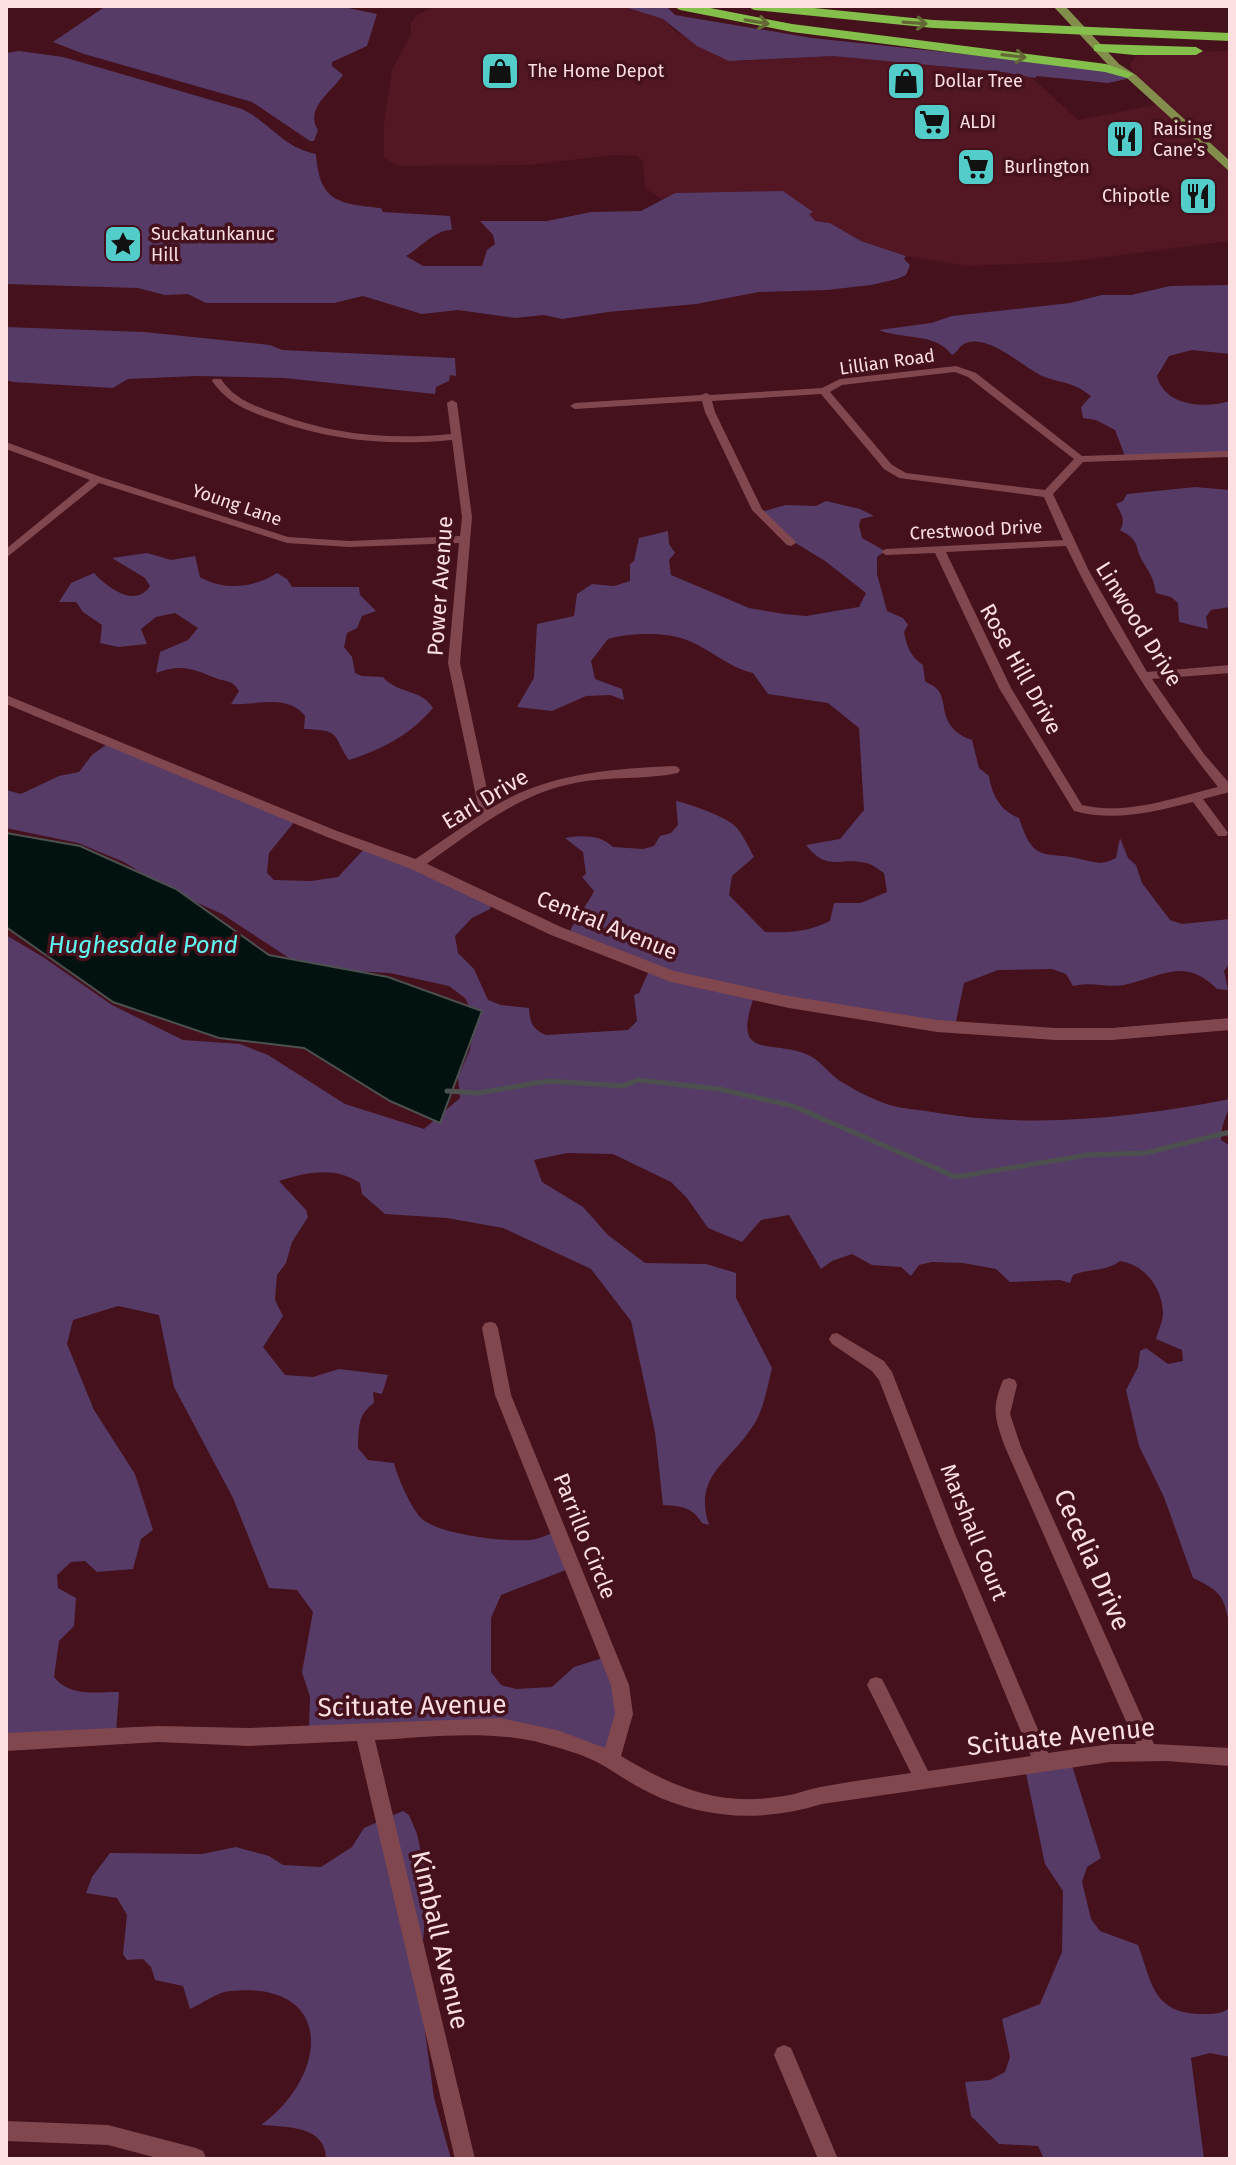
<svg xmlns="http://www.w3.org/2000/svg" width="1236" height="2165" viewBox="0 0 1236 2165" font-family="'Fira Sans',sans-serif">
<rect width="100%" height="100%" fill="#44111c"/>
<!-- built -->
<path fill="#531724" d="M435,6h187l41,13 13,13 65,29 92,-5 196,19 49,45 81,-16 -24,-26 -5,-13 5,-8 24,-5 71,-1v190l-163,21 -100,4 -61,-10 -45,-15 -31,-18 -15,-2 -32,-30 -108,2 -14,6 -16,-11 -2,-26 -6,-6 -22,-1 -87,10 -130,1 -14,-8v-35l8,-53 19,-36v-11l6,-8z"/>
<!-- green -->
<g fill="#573b67">
<path d="M106,6h232l39,8 -10,32 -35,16v4l11,9c-11,17 -39,33 -25,55l-4,11h-4l-58,-39 -168,-48 -31,-12z"/>
<path d="M622,6h44l9,9 137,23 292,31 27,9 -23,5 -71,-7 -2,2 -32,-6 -170,-16 -104,5 -32,-15 -34,-27z"/>
<path d="M19,51l44,6 179,52c29,14 40,38 74,45 3,47 22,50 65,54l2,4 67,4 2,14c-16,-1 -32,18 -46,26l17,10h59l5,-16 8,-6 -2,-9 -13,-14h67l44,-9 50,-1 34,-18 108,-2 30,21 -4,2 6,7 15,2 31,18 45,15 -2,3 6,6 -4,10 -9,4 -26,6 -44,5 -68,2 -63,12 -88,8 -46,7 -18,-4 -29,3 -57,-8 -36,4 -59,-18 -29,7h-128l-18,-9 -23,1 -27,-7 -132,-4v-231z"/>
<path d="M1230,285v69l-38,-4 -23,6 -12,20c7,30 48,33 73,25v53l-105,2 -10,-26 -19,-10 -13,-2 -2,-11 10,-11c-18,-14 -26,-12 -46,-19 -20,-7 -60,-49 -84,-31 -3,3 -5,7 -9,9 -17,-23 -49,-15 -73,-25l52,-7 21,-7 118,-13 32,-8h29l39,-9z"/>
<path d="M6,327l138,5 126,13 12,5 173,8 1,18 -6,-1 -1,6 -13,6 -1,7 -151,-16 -88,-2 -68,3 -15,9 -100,-6 -7,-2z"/>
<path d="M1195,487l35,3v117l-19,3 -5,7 2,12 -29,-7 -1,-19 -7,-6 -15,-4c-3,-16 -5,-18 -13,-31 -10,-17 -1,-20 -23,-32 6,-9 1,-17 -4,-26l7,-3 4,-7z"/>
<path d="M826,501l34,8 14,7 -13,3 -2,6 3,13 23,13 -8,6v17l10,37 16,7 5,7 -4,7c3,15 6,24 19,33l2,16c3,3 8,4 11,7 14,12 -1,39 36,52l7,28 10,8c3,20 12,35 30,42 15,47 25,32 61,41 15,3 21,7 36,-1l4,-20 8,20 8,7 6,18 28,37 12,4 48,-5v44l-6,8 4,19 -11,-1c-33,-33 -56,-12 -93,-4 -15,3 -33,-4 -51,1l-7,-12 -14,-5 -54,1 -34,13 -9,43 -201,-29c-24,68 21,39 58,60 10,6 18,17 28,24 13,8 30,17 44,22 14,6 33,6 48,9 97,17 202,6 298,-13 0,13 -10,25 -9,41l9,6v482c-6,-32 -8,-36 -37,-50l-29,-81 -25,-51 -13,-56 12,-23 2,-16 6,-3 22,16 15,-3 -1,-11 -26,-11c2,-8 7,-18 7,-26 -1,-26 -18,-48 -43,-52 -14,11 -30,7 -47,14l-3,8 -10,-3 -50,2 -14,-13 -33,-6 -31,-1 -13,3 -8,11 -10,-9 -29,-2 -20,-11 -20,7 -11,8 -32,-54 -28,5 -19,22 -34,-14 -21,-30 -16,-16 -58,-28 -46,-1 -33,7 8,22 41,25 25,28 37,28 61,1 30,9v25l36,70c-4,16 -7,34 -14,49 -21,43 -67,54 -49,108l-7,-2c-10,-16 -20,-17 -39,-18l-8,-73 -24,-111 -40,-52 -88,-41 -56,-10 -62,-4 -23,-20 -2,-11c-25,-17 -54,-11 -81,-2l27,29 2,7 -16,25 -6,21 -9,12 -2,25 8,16 -20,31 22,28 28,2 26,-8 49,6 -6,19 -9,-2 1,11c-17,12 -15,25 -16,45l10,12 26,3c3,13 17,45 27,55 18,17 85,24 109,22 10,-1 21,-7 30,-10l11,38 -70,27 -10,23v54l10,13 15,4 36,-2 22,-20 35,-11 15,37 -11,63 -85,-27 -219,1 1,-33 -8,-25 11,-60 -16,-22 -28,-2 -36,-90 -59,-111 -15,-72 -41,-9 -45,14 -6,24 27,66 41,64 18,56 -12,9 -8,30 -36,3 -12,-11 -14,1 -14,13 1,13 18,10 -2,28 -15,15 -5,36c16,20 42,15 65,15l-3,41 -110,8v-806l37,22 69,48 71,35 57,4 28,11 77,49 79,25 36,-31 -2,-21 12,-27 5,-32 -10,-20 -16,-12 -59,-13 -78,-4 -23,-11 -67,-44 -53,-24 -45,-28 -46,-19 -72,-15v-38l15,4 38,-18 20,-4 13,-17 18,-13 186,78 -27,33 -2,20 7,7 37,1 27,-4 28,-30 127,53 -3,9 -18,9 -17,18 3,17 16,16 14,31 13,5 28,3c1,15 3,21 17,27l82,-5 9,-9 -3,-26 5,-2 10,-22 -80,-36c3,-13 18,-29 25,-44l-12,-14 4,-3 -3,-22 -18,-14c17,-3 36,-3 48,9l30,2 11,-3 6,-10 11,-3 7,-8 -2,-24c14,3 52,16 61,27 6,7 12,20 17,29l-22,19 -3,19 36,37c24,1 43,0 65,-11l4,-18h27l26,-11 -3,-19c-5,-3 -12,-9 -18,-10 -27,-7 -38,10 -60,-18l34,-6 24,-29 -5,-82 -31,-25 -60,-9 -15,-21c-26,-6 -43,-25 -69,-34 -22,-7 -54,-6 -76,0l-17,22 4,18 27,10 2,11 -14,-5 -24,1 -34,15 -35,-4 17,-29 3,-54 37,-8 3,-22 15,-10 22,2 16,-5v-17l4,-3 5,-23 29,-7 1,13 6,9 -6,7 2,15 78,33 35,6 22,2 53,-9 7,-14 -41,-32 -49,-30 -15,-19 25,-7 30,1z"/>
<path d="M147,553l24,7 24,-4 5,21c23,14 54,11 77,-4l10,6 5,8h67l1,8 16,16 -14,5 -5,12 -10,5 -3,14 8,10 3,16 7,3 21,1c14,17 39,12 50,31 -23,27 -50,41 -84,52 -17,-24 -6,-30 -45,-31l1,-13c-18,-23 -51,-10 -74,-12l8,-13c-6,-10 -10,-9 -21,-12 -24,-9 -34,-16 -62,-6l4,-21 28,-12 10,-12 -23,-15 -19,4 -15,12 6,15 -29,3 -18,-4 2,-18 -19,-13 -7,-10h-17l12,-19 23,-10c13,14 41,36 56,13l-5,-8 -33,-20z"/>
<path d="M1070,1759l31,99 -14,9 -5,15 9,37 9,12 38,14c14,38 15,67 61,69 13,0 20,1 31,-6v49l-20,-4 -19,5 13,101h-160l-6,-13 -39,-2 -28,-28 -6,-34 25,-2 15,-8 5,-15 -8,-38 38,-15 22,-52 1,-61 -18,-27 -21,-100z"/>
<path d="M403,1811l6,4 8,19 11,50 -9,103 15,111 17,61h-125c0,-34 -41,-32 -65,-34 67,-48 76,-145 -31,-134 -13,1 -28,13 -40,18l-7,-23 -28,-6 -4,-13 -8,-8 -16,1 -4,-6 4,-39 -10,-17 -31,-5 6,-16 18,-24 92,1 34,-7 33,9 14,9 38,2 31,-20 12,-19z"/>
</g>
<!-- water -->
<path fill="#011211" stroke="#4c504f" stroke-width="2" d="M6,833l74,13 96,43 93,66 119,22 94,34 -42,112 -50,-22 -86,-53 -85,-10 -106,-36 -107,-75z"/>
<g fill="none" stroke-linecap="round" stroke-linejoin="round">
<!-- stream -->
<path stroke="#4c504f" stroke-width="5" d="M447,1091l31,2 70,-12 75,5 15,-6 81,9 74,17 163,71 131,-22 58,-2 85,-21"/>
<!-- minor -->
<g fill="#81474f" fill-rule="evenodd">
<path d="M956,366l20,7 106,83 148,-5v6l-147,5 -30,32 36,77 58,101 83,-7v8l-78,6 52,75 26,30v8l-27,7 23,31 2,3 -2,3h-8l-25,-34c-40,10 -78,20 -119,9l-75,-123 -64,-135 -49,2 -5,-3 5,-3 177,-9 -19,-43 -145,-19 -15,-9 -63,-75 -109,7 3,11 47,97 33,32 1,2 -5,3 -4,-1 -35,-35 -47,-98 -3,-11 -127,8 -5,-3 5,-3 126,-8 5,-2 4,2 112,-7 18,-9zM955,372l13,5 106,82 -29,31 -139,-17 -14,-8 -62,-73 12,-7zM1066,546c41,86 92,166 152,241 -43,10 -90,29 -136,18l-71,-117 -65,-136z"/>
<path d="M213,379h8c14,21 34,27 57,35 56,21 113,26 173,20l-4,-31 5,-3 5,3 15,114 -12,146 31,145c57,-35 118,-39 183,-42l4,1 2,3 -2,3c-33,7 -69,3 -103,10 -59,11 -107,52 -154,85h-10l-1,-3 1,-3 69,-47 -32,-152 11,-120 -110,4 -62,-4 -188,-60 -93,75v-9l84,-69 -84,-31v-7l95,35 187,60 61,4 111,-5 2,-19 -10,-77c-61,6 -120,1 -178,-20 -26,-9 -46,-16 -62,-39z"/>
<path d="M490,1322l5,1 3,5 13,67 118,290 4,29 -12,42c54,32 98,51 163,40 14,-2 27,-8 42,-10 28,-5 56,-9 85,-13l-44,-88 3,-6 6,-2 6,2 46,92 103,-15 -92,-222 -60,-154 -7,-9 -40,-27 -3,-5 3,-5 5,-1 47,28 8,11 63,162 93,219 62,-9h26l-131,-297c-10,-29 -14,-37 -2,-67l6,-2 6,2 2,5 -7,29 11,33 133,297 76,4v18l-63,-5 -57,1 -288,42c-58,18 -117,16 -172,-11 -19,-9 -35,-21 -53,-31 -16,-8 -34,-13 -52,-18 -55,-15 -114,-7 -170,-4l100,419h-20l-98,-418 -108,5 -91,-4 -152,9v-18l152,-7 91,2 251,-10 57,12 48,18 10,-34 -4,-29 -116,-290 -13,-67 3,-5z"/>
<path d="M784,2045l7,3 47,111h-20l-44,-104 3,-7z"/>
<path d="M6,2121l102,4 88,23 7,3 3,7 -45,1 -53,-14 -102,-4z"/>
</g>
<!-- tertiary -->
<path fill="#81474f" fill-rule="evenodd" d="M6,695l331,136 84,30 140,66 113,44 115,25 148,24 118,8h57l118,-10v12l-118,10h-57l-118,-8 -148,-24 -118,-26 -120,-47 -140,-66 -84,-32 -321,-133z"/>
<!-- primary -->
<path fill="#838e4d" fill-rule="evenodd" d="M1053,6h12l54,58 17,11 94,86v11l-102,-93 -17,-11z"/>
<!-- motorway -->
<g fill="#84be4b" fill-rule="evenodd">
<path d="M673,6h27l92,18 314,40 28,10 -7,4 -22,-6 -313,-40 -112,-22z"/>
<path d="M747,6h47l139,14 297,13v8l-297,-13 -179,-18z"/>
<path d="M1099,44l97,3 7,4 -7,4h-62l-40,-4v-6z"/>
</g>
</g>
<!-- one-way arrows -->
<defs><path id="oneway-shaft" d="M-6 0H5M1.5-3L5.5 0L1.5 3" fill="none" stroke-width="1.6" stroke-linecap="round" stroke-linejoin="round" transform="scale(2)"/></defs>
<g stroke="#646834">
<use href="#oneway-shaft" transform="translate(757 22) rotate(10)"/>
<use href="#oneway-shaft" transform="translate(915 23) rotate(4)"/>
<use href="#oneway-shaft" transform="translate(1014 56) rotate(7)"/>
</g>
<!-- icons -->
<defs>
<g id="shop-square" transform="scale(2)"><rect x="-9" y="-9" width="18" height="18" rx="4" fill="#53cdc9" stroke="#44111c"/><path d="M-5-2.5h2.3a2.7 3.5 0 0 1 5.4 0H5L5.5 6h-11ZM-1.5-2.5h3a1.5 2.3 0 0 0-3 0Z" fill="#111"/></g>
<g id="supermarket-square" transform="scale(2)"><rect x="-9" y="-9" width="18" height="18" rx="4" fill="#53cdc9" stroke="#44111c"/><path d="M-6-5.5h2.5l.6 2H6L4.5 2H-2.5L-4.4-4H-6ZM-1.5 3.2a1.3 1.3 0 1 0 .1 0ZM3 3.2a1.3 1.3 0 1 0 .1 0Z" fill="#111"/></g>
<g id="restaurant-square" transform="scale(2)"><rect x="-9" y="-9" width="18" height="18" rx="4" fill="#53cdc9" stroke="#44111c"/><path d="M-5-6h1v4h1v-4h1v4h1v-4h1v5L-1.5 .5V6h-2V.5L-5-1ZM5-6V6H3V1.5H1.5Q1.5-4 5-6Z" fill="#111"/></g>
<g id="sight-square" transform="scale(2)"><rect x="-9" y="-9" width="18" height="18" rx="4" fill="#53cdc9" stroke="#44111c"/><path d="M0-6L1.8-2.2L6-1.7L2.9 1.2L3.7 5.4L0 3.3L-3.7 5.4L-2.9 1.2L-6-1.7L-1.8-2.2Z" fill="#111"/></g>
</defs>
<g fill-rule="evenodd">
<use href="#shop-square" x="500" y="71"/>
<use href="#shop-square" x="906" y="81"/>
<use href="#supermarket-square" x="932" y="122"/>
<use href="#restaurant-square" x="1125" y="139"/>
<use href="#supermarket-square" x="976" y="167"/>
<use href="#restaurant-square" x="1198" y="196"/>
<use href="#sight-square" x="123" y="244"/>
</g>
<g text-anchor="middle" dominant-baseline="central" stroke-width="7" stroke-linejoin="round" paint-order="stroke">
<!-- far-poi labels -->
<g font-size="18" fill="#fcdfe1" stroke="#44111c" text-anchor="start">
<text x="528" y="71">The Home Depot</text>
<text x="934" y="81">Dollar Tree</text>
<text x="960" y="122">ALDI</text>
<text x="1153" y="129">Raising<tspan x="1153" dy="21">Cane's</tspan></text>
<text x="1004" y="167">Burlington</text>
<text x="1170" y="196" text-anchor="end">Chipotle</text>
<text x="151" y="234">Suckatunkanuc<tspan x="151" dy="21">Hill</tspan></text>
</g>
<!-- far-street labels -->
<g font-size="18" fill="#fcdfe1" stroke="#44111c">
<text transform="translate(887 362) rotate(-8)">Lillian Road</text>
<text transform="translate(237 505) rotate(19)">Young Lane</text>
<text transform="translate(976 530) rotate(-3)">Crestwood Drive</text>
</g>
<!-- street labels -->
<g font-size="22" fill="#fcdfe1" stroke="#44111c">
<text transform="translate(440 586) rotate(-86)">Power Avenue</text>
<text transform="translate(1139 624) rotate(58)">Linwood Drive</text>
<text transform="translate(1021 669) rotate(61)">Rose Hill Drive</text>
<text transform="translate(485 799) rotate(-31)">Earl Drive</text>
<text transform="translate(607 925) rotate(22)">Central Avenue</text>
<text transform="translate(974 1532) rotate(68)">Marshall Court</text>
<text transform="translate(585 1536) rotate(68)">Parrillo Circle</text>
</g>
<!-- water labels -->
<g font-size="24" font-style="italic" fill="#60faf4" stroke="#44111c">
<text x="143" y="945">Hughesdale Pond</text>
</g>
<!-- near-street labels -->
<g font-size="26" fill="#fcdfe1" stroke="#44111c">
<text transform="translate(1092 1560) rotate(66)">Cecelia Drive</text>
<text transform="translate(412 1706) rotate(-1)">Scituate Avenue</text>
<text transform="translate(1061 1737) rotate(-6)">Scituate Avenue</text>
<text transform="translate(440 1940) rotate(77)">Kimball Avenue</text>
</g>
</g>
<!-- border -->
<rect width="1236" height="2165" fill="none" stroke="#fcdfe1" stroke-width="16"/>
</svg>
